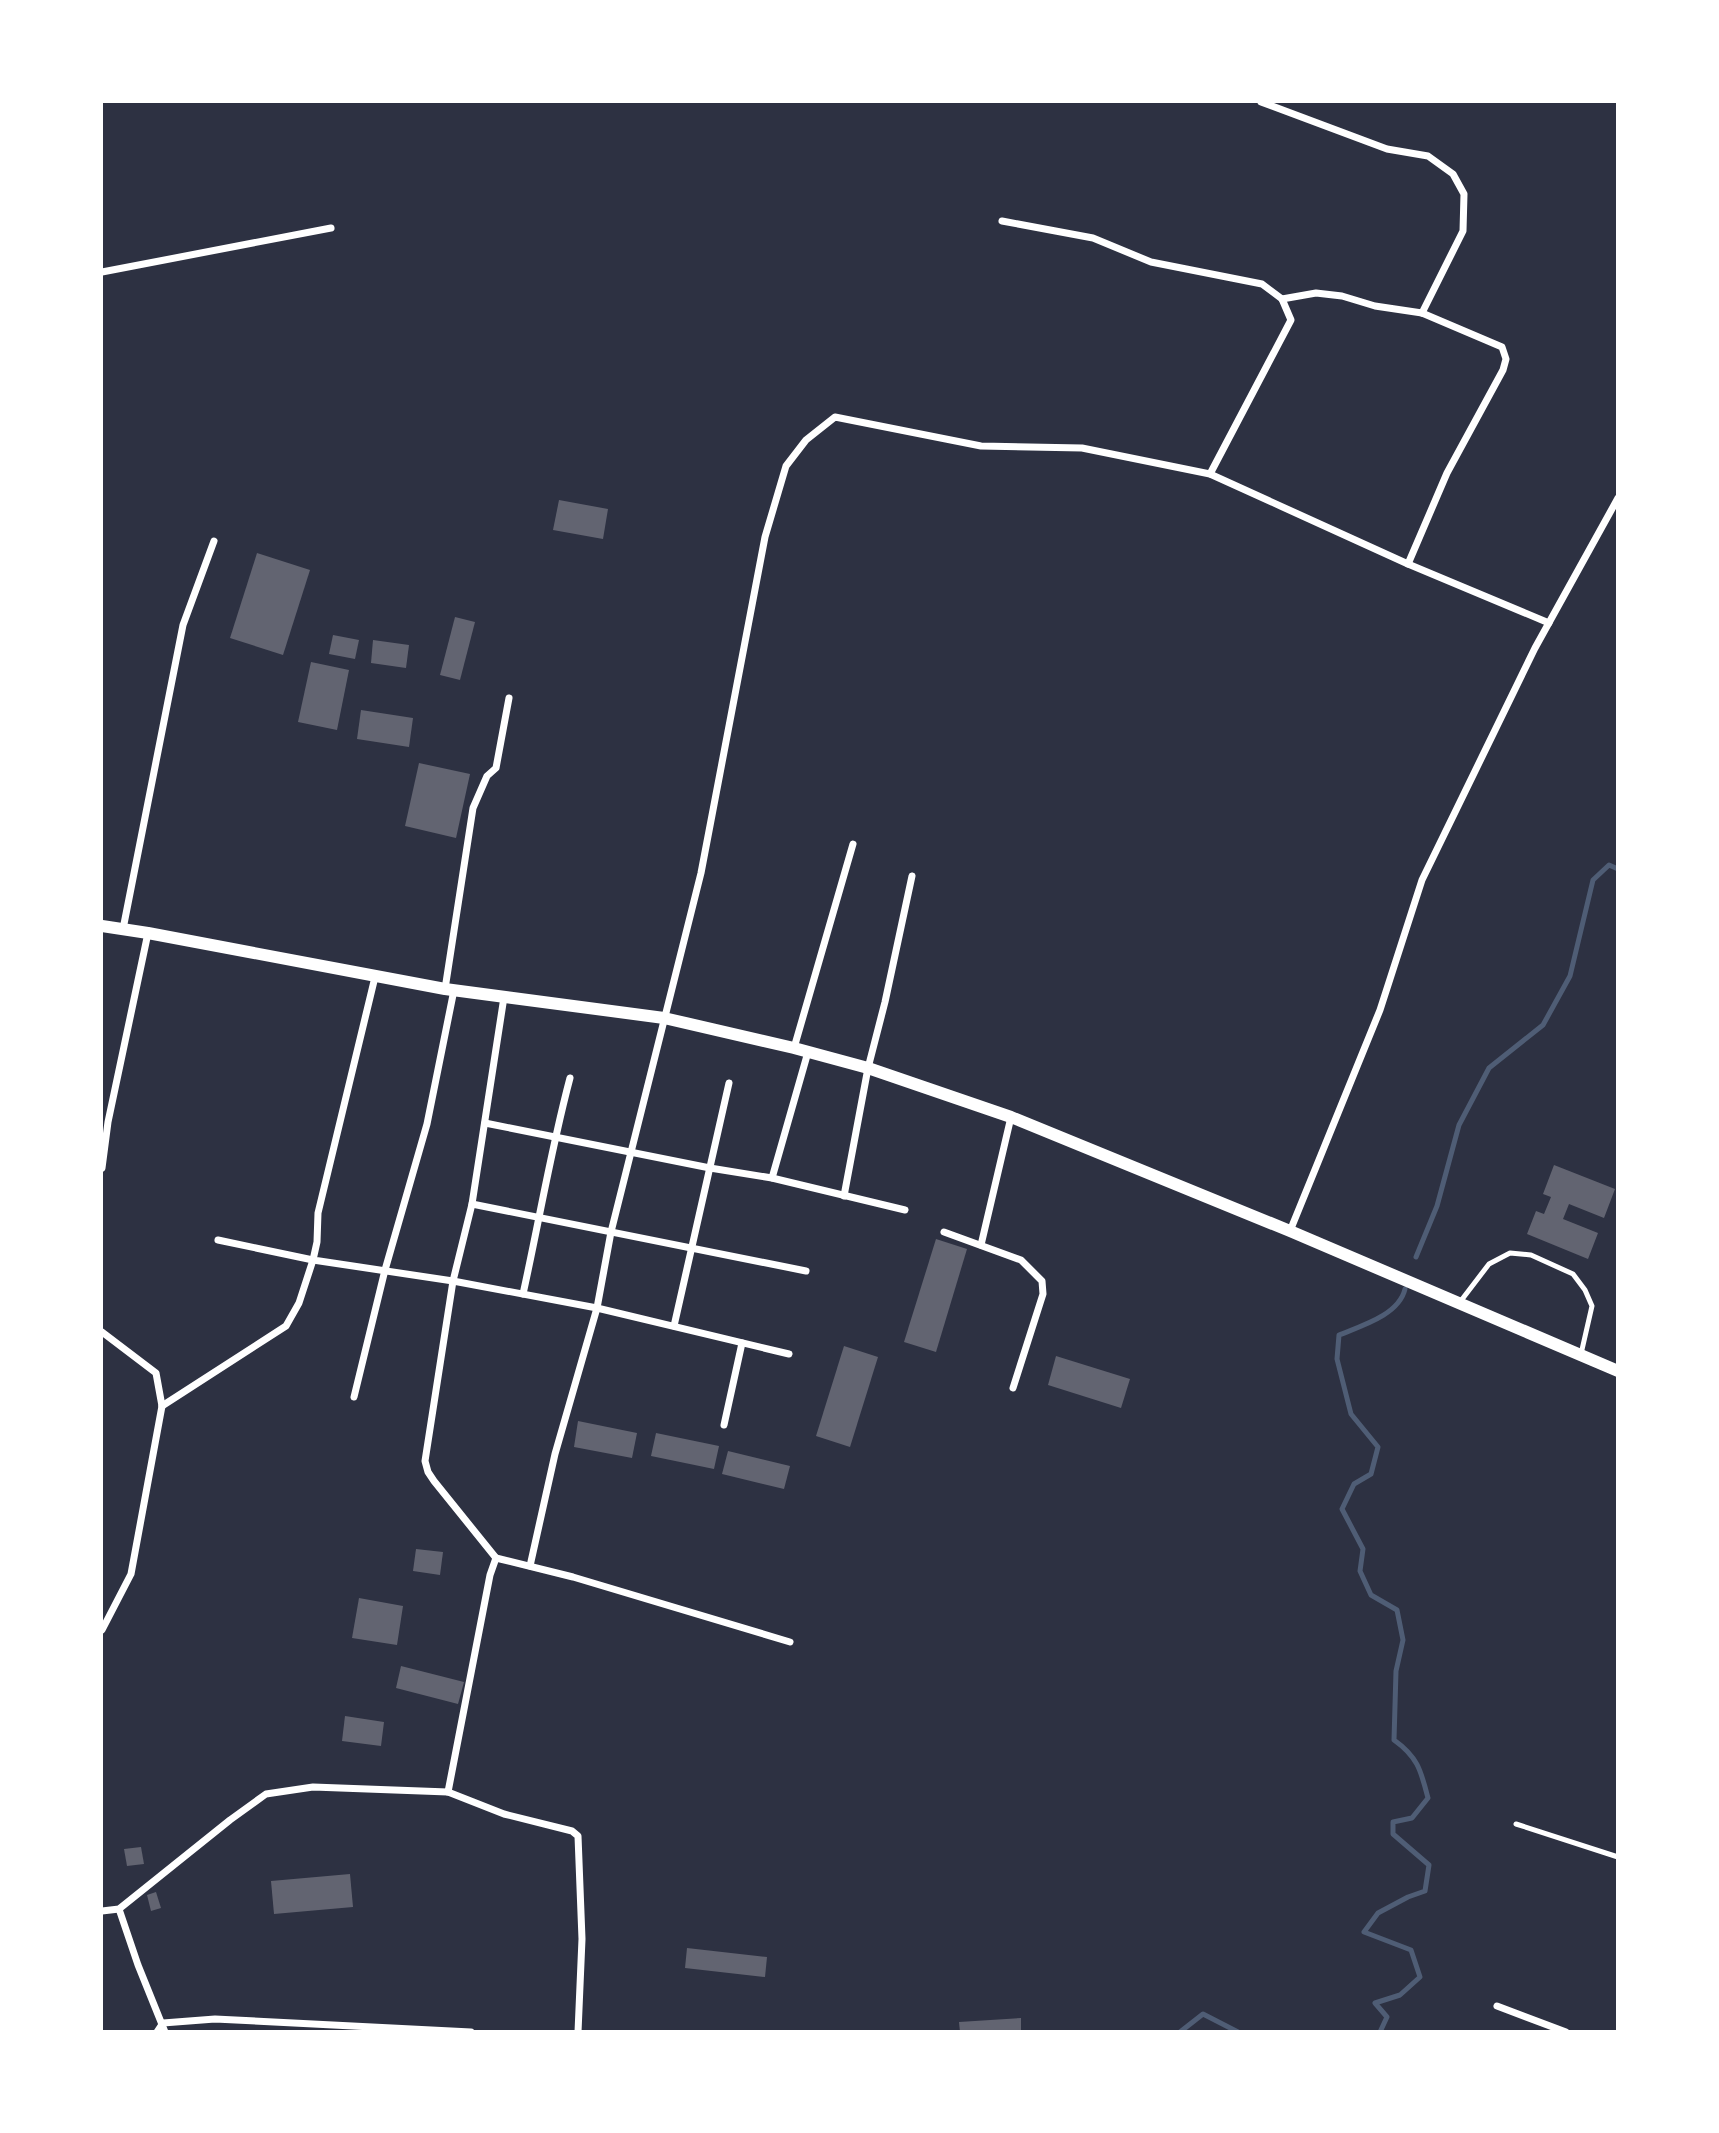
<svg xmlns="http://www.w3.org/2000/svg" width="1719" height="2133" viewBox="0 0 1719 2133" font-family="'Alegreya Sans',sans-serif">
<rect width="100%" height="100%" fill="#2d3142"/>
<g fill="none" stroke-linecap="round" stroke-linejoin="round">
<!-- stream -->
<g stroke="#4f5d75" stroke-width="5">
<path d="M1416,1257l21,-51 22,-81 30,-57 54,-43 27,-49 23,-96 16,-15 9,4"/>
<path d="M1180,2032l23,-18 35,18"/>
<path d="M1380,2032l7,-15 -12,-14 25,-8 20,-18 -9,-27 -47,-18 14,-19 30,-16 17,-6 4,-26 -36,-31v-12l19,-4 16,-20c-7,-27 -10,-41 -34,-58l2,-69 7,-31 -6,-30 -26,-15 -11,-24 3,-22 -21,-40 12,-25 17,-10 7,-27 -27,-33 -14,-55 2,-24c22,-9 60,-20 66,-46"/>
</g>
</g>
<!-- building -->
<g fill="#626471">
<path d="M559,500l49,9 -5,30 -50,-9z"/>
<path d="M257,553l53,17 -27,85 -53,-17z"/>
<path d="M455,617l20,5 -15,58 -20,-5z"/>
<path d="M333,635l26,5 -4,19 -26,-5z"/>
<path d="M373,640l36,5 -3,23 -35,-5z"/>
<path d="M311,662l38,8 -12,60 -39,-8z"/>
<path d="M361,710l52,8 -4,29 -52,-8z"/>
<path d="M419,763l51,11 -14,64 -51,-12z"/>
<path d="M1554,1165l61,24 -11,29 -35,-14 -6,15 35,14 -10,26 -61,-25 9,-23 8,3 7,-17 -8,-3z"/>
<path d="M936,1239l31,10 -31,103 -32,-10z"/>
<path d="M844,1346l34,11 -28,90 -34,-11z"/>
<path d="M1056,1356l74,23 -9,29 -73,-23z"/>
<path d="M578,1421l59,12 -5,25 -58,-11z"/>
<path d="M656,1433l63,13 -5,23 -63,-13z"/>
<path d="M728,1451l62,15 -6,23 -62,-15z"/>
<path d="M416,1549l27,3 -3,23 -27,-4z"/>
<path d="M359,1598l44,8 -6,39 -45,-7z"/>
<path d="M401,1666l63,16 -6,22 -62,-16z"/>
<path d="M345,1716l39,6 -3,24 -39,-5z"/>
<path d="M141,1847l3,17 -17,2 -3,-17z"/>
<path d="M350,1874l3,33 -79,7 -3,-33z"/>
<path d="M156,1892l5,16 -10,3 -4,-16z"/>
<path d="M687,1948l80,9 -2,20 -80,-9z"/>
<path d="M1021,2018v14h-61l-1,-10z"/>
</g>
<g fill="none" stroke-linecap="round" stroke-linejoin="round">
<!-- service -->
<g stroke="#fff" stroke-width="5">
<path d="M1460,1302l29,-38 21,-11 21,2 42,19 12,16 7,16 -11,48"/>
<path d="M1516,1824l102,33"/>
</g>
<!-- minor -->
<g stroke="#fff" stroke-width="7">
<path d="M1261,102l126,47 41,7 25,18 11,20 -1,37 -41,82"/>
<path d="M1002,221l91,17 58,24 111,22 20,15 9,21 -81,154"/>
<path d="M102,272l229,-44"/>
<path d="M1282,299l34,-6 26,3 33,10 47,7 80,34 4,12 -3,11 -56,103 -39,91"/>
<path d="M123,929l60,-304 31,-84"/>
<path d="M375,977l-57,236 -1,29 -4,18 140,21 144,27 192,46"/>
<path d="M445,989l28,-181 14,-32 9,-8 13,-70"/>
<path d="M794,1048l59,-204"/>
<path d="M485,1123l225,45 62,10 133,32"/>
<path d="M102,1168l6,-46 40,-189"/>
<path d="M772,1178l36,-126"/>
<path d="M844,1196l24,-128 17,-66 27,-126"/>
<path d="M472,1204l334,67"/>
<path d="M1290,1231l90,-221 42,-130 113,-232 83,-150"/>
<path d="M944,1232l77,28 21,21 1,13 -30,94"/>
<path d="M981,1245l30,-128"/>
<path d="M523,1294c16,-72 28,-145 47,-216"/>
<path d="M674,1326l55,-243"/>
<path d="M102,1332l54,41 6,33 -31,168 -29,56"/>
<path d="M354,1397l31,-127 42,-146 27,-134"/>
<path d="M162,1406l124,-80 13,-23 14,-43 -95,-20"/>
<path d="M724,1425l18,-82"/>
<path d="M496,1558l-62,-77 -6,-9 -3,-11 28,-180 19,-77 32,-207"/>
<path d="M530,1566l25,-112 42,-146 14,-76 90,-359 64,-336 21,-71 20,-26 29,-23 146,29 101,2 128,26 198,90 141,59"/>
<path d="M448,1792l42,-217 6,-17 77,19 217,65"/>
<path d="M119,1909l19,56 27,67"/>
<path d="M102,1911l17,-2 111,-89 36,-26 47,-7 135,5 56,22 68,17 6,5 4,103 -4,93"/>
<path d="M1497,2006l69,26"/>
<path d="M157,2032l6,-9 52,-4 256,13"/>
</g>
<!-- tertiary -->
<path stroke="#fff" stroke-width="12" d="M102,926l46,7 297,56 219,29 130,30 74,20 143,49 279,114 328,140"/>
</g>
<!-- border -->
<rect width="1719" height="2133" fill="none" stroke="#ffffff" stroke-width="206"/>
</svg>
